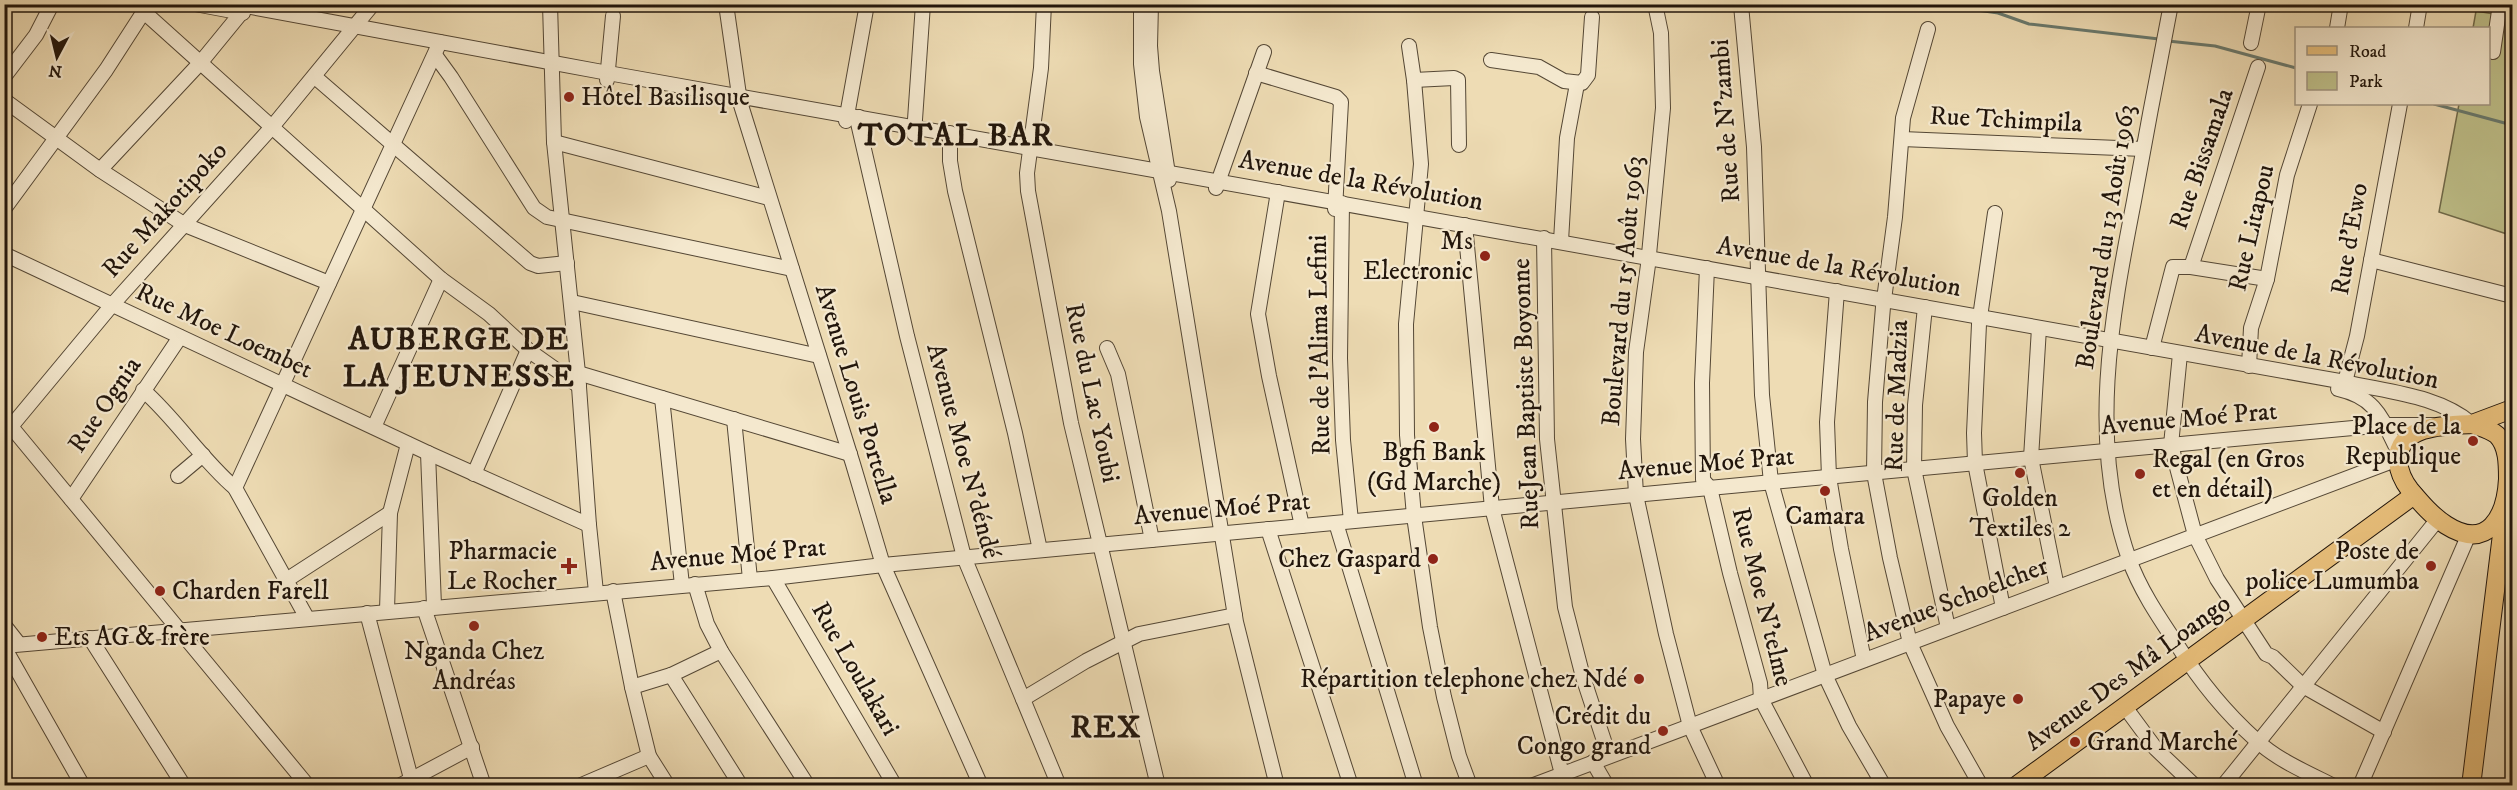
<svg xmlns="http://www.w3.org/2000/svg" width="2517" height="790" viewBox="0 0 2517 790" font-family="'IM FELL DW Pica',serif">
<rect width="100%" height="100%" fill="#eedcb4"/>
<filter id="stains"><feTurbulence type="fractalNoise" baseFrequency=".00333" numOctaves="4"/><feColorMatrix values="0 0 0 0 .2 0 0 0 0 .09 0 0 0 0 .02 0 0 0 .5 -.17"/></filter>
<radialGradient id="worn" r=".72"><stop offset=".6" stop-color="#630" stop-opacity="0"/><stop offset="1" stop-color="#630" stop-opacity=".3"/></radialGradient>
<!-- green -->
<path fill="#bebf89" stroke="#706a4a" stroke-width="1.5" d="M2476,11l36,6v212l-2,6 -71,-23 20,-108h29v-76h-15z"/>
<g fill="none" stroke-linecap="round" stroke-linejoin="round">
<!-- stream -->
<g stroke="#69796d" stroke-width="3">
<path d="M1580,4h17"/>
<path d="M1936,4l62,9 31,11 130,15"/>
<path d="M2168,41l47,5 81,22"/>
<path d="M2434,104l78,21"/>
</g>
<!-- minor casing -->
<g stroke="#544735" stroke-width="16">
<g id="minor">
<path d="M195,4l48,9"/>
<path d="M235,4l373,69 1737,309c42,10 93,13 127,42"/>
<path d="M550,4l4,138 24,231 11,152 7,67"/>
<path d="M726,4l14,98 113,362 30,101 98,221"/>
<path d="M1044,4l-3,64 -14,105 1,18 43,232 87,363"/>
<path d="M1141,4v60l6,53 22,94 67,411 41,164"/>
<path d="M1151,4l-1,42 2,25 17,109"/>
<path d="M1655,4l6,29 2,75 -15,157 -12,87 -3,87 3,56 30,139 24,92 28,60"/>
<path d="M2171,4c-13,66 -25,131 -37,197 -23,118 -46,241 -5,358 11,31 31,60 49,87 21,34 48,67 78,94 21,20 52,33 78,46"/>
<path d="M1741,5l13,142 8,248 9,87 54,193 24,51 35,60"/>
<path d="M144,12l297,267 48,35 39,36 51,36"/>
<path d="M2337,28l4,-24"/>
<path d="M2416,28l4,-24"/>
<path d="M1928,29l-25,89 -8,99 -12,90 -8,95 -1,71 16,85 20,85 37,83 34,60"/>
<path d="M2251,43l8,-39"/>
<path d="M1409,46l5,34 7,84 -15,160 1,111 7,81 16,111 14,70 15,59 11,30"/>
<path d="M2493,52l7,-48"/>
<path d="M435,55l16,22 83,131 13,9 245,52"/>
<path d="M1491,60l48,7 25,14 18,2 6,-8 4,-58"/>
<path d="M1256,73l80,24 5,5 -6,107"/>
<path d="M4,77l32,-42 16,-31"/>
<path d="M315,77l215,186 8,3 29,-3"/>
<path d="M607,80l6,-64"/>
<path d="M1414,80l40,-2 4,2 1,65"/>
<path d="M4,100l96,70 85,55 144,58"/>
<path d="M859,117l-1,6 49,213 57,221 95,229"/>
<path d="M846,121l21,-117"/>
<path d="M950,133v28l5,30 60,242 25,117"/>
<path d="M914,134l9,-130"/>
<path d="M1902,139l241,10"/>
<path d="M554,142l215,56"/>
<path d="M100,170l101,-108 45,-55"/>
<path d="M1216,188l48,-136"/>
<path d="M1278,192l-20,122 11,62 33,150"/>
<path d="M1342,203l-2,155 3,82 8,81"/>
<path d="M4,209l102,-139 42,-65"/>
<path d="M1995,213l-16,111 -5,109 1,30 28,145"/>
<path d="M1465,225l27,283 70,266"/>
<path d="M1544,238l3,201 18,168 18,70 26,79"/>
<path d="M1561,241l6,-103 10,-54"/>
<path d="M4,254l424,199 161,72"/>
<path d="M2371,260l141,36"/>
<path d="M2191,267l67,-200"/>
<path d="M1707,268l-5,115 1,97 7,8 20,85 30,110 1,16 46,87"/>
<path d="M1837,291l-10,131 2,55 12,72 23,111"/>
<path d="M572,302l247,54"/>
<path d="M1925,307l-10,98 -1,64 34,159"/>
<path d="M2039,328l-8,130 26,129"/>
<path d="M1107,348l11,26 34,166"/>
<path d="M2152,348l21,-81h18l76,12"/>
<path d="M2180,354l-9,91 24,90 22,44 49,75 7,3 30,29 81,46"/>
<path d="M2249,366l2,-38 16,-49 20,-104 23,-71"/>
<path d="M578,373l272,81"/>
<path d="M2345,382l12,-46 43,-232"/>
<path d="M2338,389c40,9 44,31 61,64"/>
<path d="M143,390c34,30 58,69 92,98l72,130"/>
<path d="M662,398l20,187"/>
<path d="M4,418l304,368"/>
<path d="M734,419l16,160"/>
<path d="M374,427l67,-148"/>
<path d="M4,435l108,-130 160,-178 101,-123"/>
<path d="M428,453l6,153"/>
<path d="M474,474l54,-124"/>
<path d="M178,476l25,-21"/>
<path d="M235,488l205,-446"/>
<path d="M71,499l109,-162"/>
<path d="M1336,523l80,263"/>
<path d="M1268,529l83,257"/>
<path d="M773,578l122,208"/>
<path d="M288,579l102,-66"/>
<path d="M695,584l12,40 14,27 87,135"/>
<path d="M613,591l19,96 17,69 19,30"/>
<path d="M424,608l60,178"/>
<path d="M387,610l3,-97 18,-69"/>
<path d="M367,613l46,173"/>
<path d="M4,625l15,19"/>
<path d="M90,638l94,148"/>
<path d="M4,646l769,-68 110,-13 1502,-140h46"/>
<path d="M4,647l79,139"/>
<path d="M671,675l70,111"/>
<path d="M632,687l39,-12 50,-24"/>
<path d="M1023,699l63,-38 53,-27 96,-19"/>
<path d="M2125,707l31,42 39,37"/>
<path d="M1593,762l14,24"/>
<path d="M4,783l2,3"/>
<path d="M399,786l73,-39"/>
<path d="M579,786l70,-30"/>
<path d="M1531,786l867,-327"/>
<path d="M2223,786l215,-267"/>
<path d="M2360,786l109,-252"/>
</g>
</g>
<!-- major casing -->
<g stroke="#21150b" stroke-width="20">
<g id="major">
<path d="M2472,424c8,3 18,5 25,11 11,11 11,29 11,44 -2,37 -20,73 -62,46 -14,-9 -25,-22 -36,-35 -7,-9 -11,-17 -12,-29 -1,-36 49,-36 74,-37z"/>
<path d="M2472,424l40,-15"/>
<path d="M2016,786l398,-291"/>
<path d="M2471,786l34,-276"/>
</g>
</g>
<!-- minor -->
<use href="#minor" stroke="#f4e8ce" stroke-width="14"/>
<!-- major -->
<use href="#major" stroke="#e7be7a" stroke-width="18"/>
</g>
<!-- markers -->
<g fill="#8f2418" stroke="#f4e8ce" stroke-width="2">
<circle cx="569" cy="97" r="6"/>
<circle cx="1485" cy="256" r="6"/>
<circle cx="1434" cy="427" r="6"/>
<circle cx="2473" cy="441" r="6"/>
<circle cx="2020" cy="473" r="6"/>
<circle cx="2140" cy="474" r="6"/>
<circle cx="1825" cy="491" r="6"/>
<circle cx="1433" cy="559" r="6"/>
<path d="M566 557h6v6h6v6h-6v6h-6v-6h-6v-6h6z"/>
<circle cx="2431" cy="566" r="6"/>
<circle cx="160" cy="591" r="6"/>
<circle cx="474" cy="626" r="6"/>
<circle cx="42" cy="637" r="6"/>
<circle cx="1639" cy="679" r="6"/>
<circle cx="2018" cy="699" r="6"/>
<circle cx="1663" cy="731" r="6"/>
<circle cx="2075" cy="742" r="6"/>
</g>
<g text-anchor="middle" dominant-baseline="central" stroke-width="4.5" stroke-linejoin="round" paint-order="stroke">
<!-- poi labels -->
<g font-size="26" fill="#21150b" stroke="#f4e8ce" text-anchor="end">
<text x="581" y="97" text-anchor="start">Hôtel Basilisque</text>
<text x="1473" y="241">Ms<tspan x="1473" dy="30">Electronic</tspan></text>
<text x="2461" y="426">Place de la<tspan x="2461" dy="30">Republique</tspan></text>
<text x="1434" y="452" text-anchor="middle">Bgfi Bank<tspan x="1434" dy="30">(Gd Marche)</tspan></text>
<text x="2152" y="459" text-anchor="start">Regal (en Gros<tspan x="2152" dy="30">et en détail)</tspan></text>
<text x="2020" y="498" text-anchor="middle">Golden<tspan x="2020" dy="30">Textiles 2</tspan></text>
<text x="1825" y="516" text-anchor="middle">Camara</text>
<text x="557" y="551">Pharmacie<tspan x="557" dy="30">Le Rocher</tspan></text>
<text x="2419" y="551">Poste de<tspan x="2419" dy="30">police Lumumba</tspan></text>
<text x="1421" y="559">Chez Gaspard</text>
<text x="172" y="591" text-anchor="start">Charden Farell</text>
<text x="54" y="637" text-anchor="start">Ets AG &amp; frère</text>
<text x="474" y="651" text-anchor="middle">Nganda Chez<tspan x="474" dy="30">Andréas</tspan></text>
<text x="1627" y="679">Répartition telephone chez Ndé</text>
<text x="2006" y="699">Papaye</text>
<text x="1651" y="716">Crédit du<tspan x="1651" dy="30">Congo grand</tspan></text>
<text x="2087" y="742" text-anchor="start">Grand Marché</text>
</g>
<!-- street labels -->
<g font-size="26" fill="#21150b" stroke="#f4e8ce">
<text transform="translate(2006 120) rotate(3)">Rue Tchimpila</text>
<text transform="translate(1726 121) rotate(-94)">Rue de N'zambi</text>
<text transform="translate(2202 159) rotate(-71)">Rue Bissamala</text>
<text transform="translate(1361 181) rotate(10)">Avenue de la Révolution</text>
<text transform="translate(165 210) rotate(-48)">Rue Makotipoko</text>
<text transform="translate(2252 228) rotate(-77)">Rue Litapou</text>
<text transform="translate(2106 237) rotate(-81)">Boulevard du 13 Août 1963</text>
<text transform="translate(2350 239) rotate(-80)">Rue d'Ewo</text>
<text transform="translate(1839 267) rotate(10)">Avenue de la Révolution</text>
<text transform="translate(1623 291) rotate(-85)">Boulevard du 15 Août 1963</text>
<text transform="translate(224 331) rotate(25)">Rue Moe Loembet</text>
<text transform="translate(1320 345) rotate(-91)">Rue de l'Alima Lefini</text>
<text transform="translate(2317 357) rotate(11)">Avenue de la Révolution</text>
<text transform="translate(1092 393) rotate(78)">Rue du Lac Youbi</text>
<text transform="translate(856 394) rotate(73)">Avenue Louis Portella</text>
<text transform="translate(1526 394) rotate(-92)">RueJean Baptiste Boyonne</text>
<text transform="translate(1897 396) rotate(-88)">Rue de Madzia</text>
<text transform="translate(105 405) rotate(-56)">Rue Ognia</text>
<text transform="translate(2189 419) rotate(-5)">Avenue Moé Prat</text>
<text transform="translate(963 451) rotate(75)">Avenue Moe N'déndé</text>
<text transform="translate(1706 464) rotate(-5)">Avenue Moé Prat</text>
<text transform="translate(1222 509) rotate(-5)">Avenue Moé Prat</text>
<text transform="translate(738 555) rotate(-5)">Avenue Moé Prat</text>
<text transform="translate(1762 597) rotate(76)">Rue Moe N'telme</text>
<text transform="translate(1956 600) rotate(-21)">Avenue Schoelcher</text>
<text transform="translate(855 669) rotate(60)">Rue Loulakari</text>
<text transform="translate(2128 673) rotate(-36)">Avenue Des Mâ Loango</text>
</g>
<!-- district labels -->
<g font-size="32" font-weight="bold" letter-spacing="1.5" fill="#21150b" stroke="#f4e8ce">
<text x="956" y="136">TOTAL BAR</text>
<text x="459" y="340">AUBERGE DE<tspan x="459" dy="37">LA JEUNESSE</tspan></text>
<text x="1106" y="728">REX</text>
</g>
</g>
<!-- margin -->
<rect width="2517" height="790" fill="none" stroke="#eedcb4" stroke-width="24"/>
<rect x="6" y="6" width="2505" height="778" fill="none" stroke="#21150b" stroke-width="3"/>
<rect x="12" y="12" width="2493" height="766" fill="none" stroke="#21150b" stroke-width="1.5"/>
<!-- legend -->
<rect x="2295" y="27" width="195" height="78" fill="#f4e8ce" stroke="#a09480" stroke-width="1.5"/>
<rect x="2307" y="46" width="30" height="9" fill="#e7be7a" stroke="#a09480" stroke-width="1.5"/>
<text x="2349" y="57" font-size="18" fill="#21150b">Road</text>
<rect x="2307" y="72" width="30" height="18" fill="#bebf89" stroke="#a09480" stroke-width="1.5"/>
<text x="2349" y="87" font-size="18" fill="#21150b">Park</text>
<!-- north arrow -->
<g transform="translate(57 57) rotate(187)" stroke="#f4e8ce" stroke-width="4.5" paint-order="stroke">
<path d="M0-4.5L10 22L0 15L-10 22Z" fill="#21150b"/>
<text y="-9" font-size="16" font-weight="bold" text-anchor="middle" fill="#21150b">N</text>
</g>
<rect width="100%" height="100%" filter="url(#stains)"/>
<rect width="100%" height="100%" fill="url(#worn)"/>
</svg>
